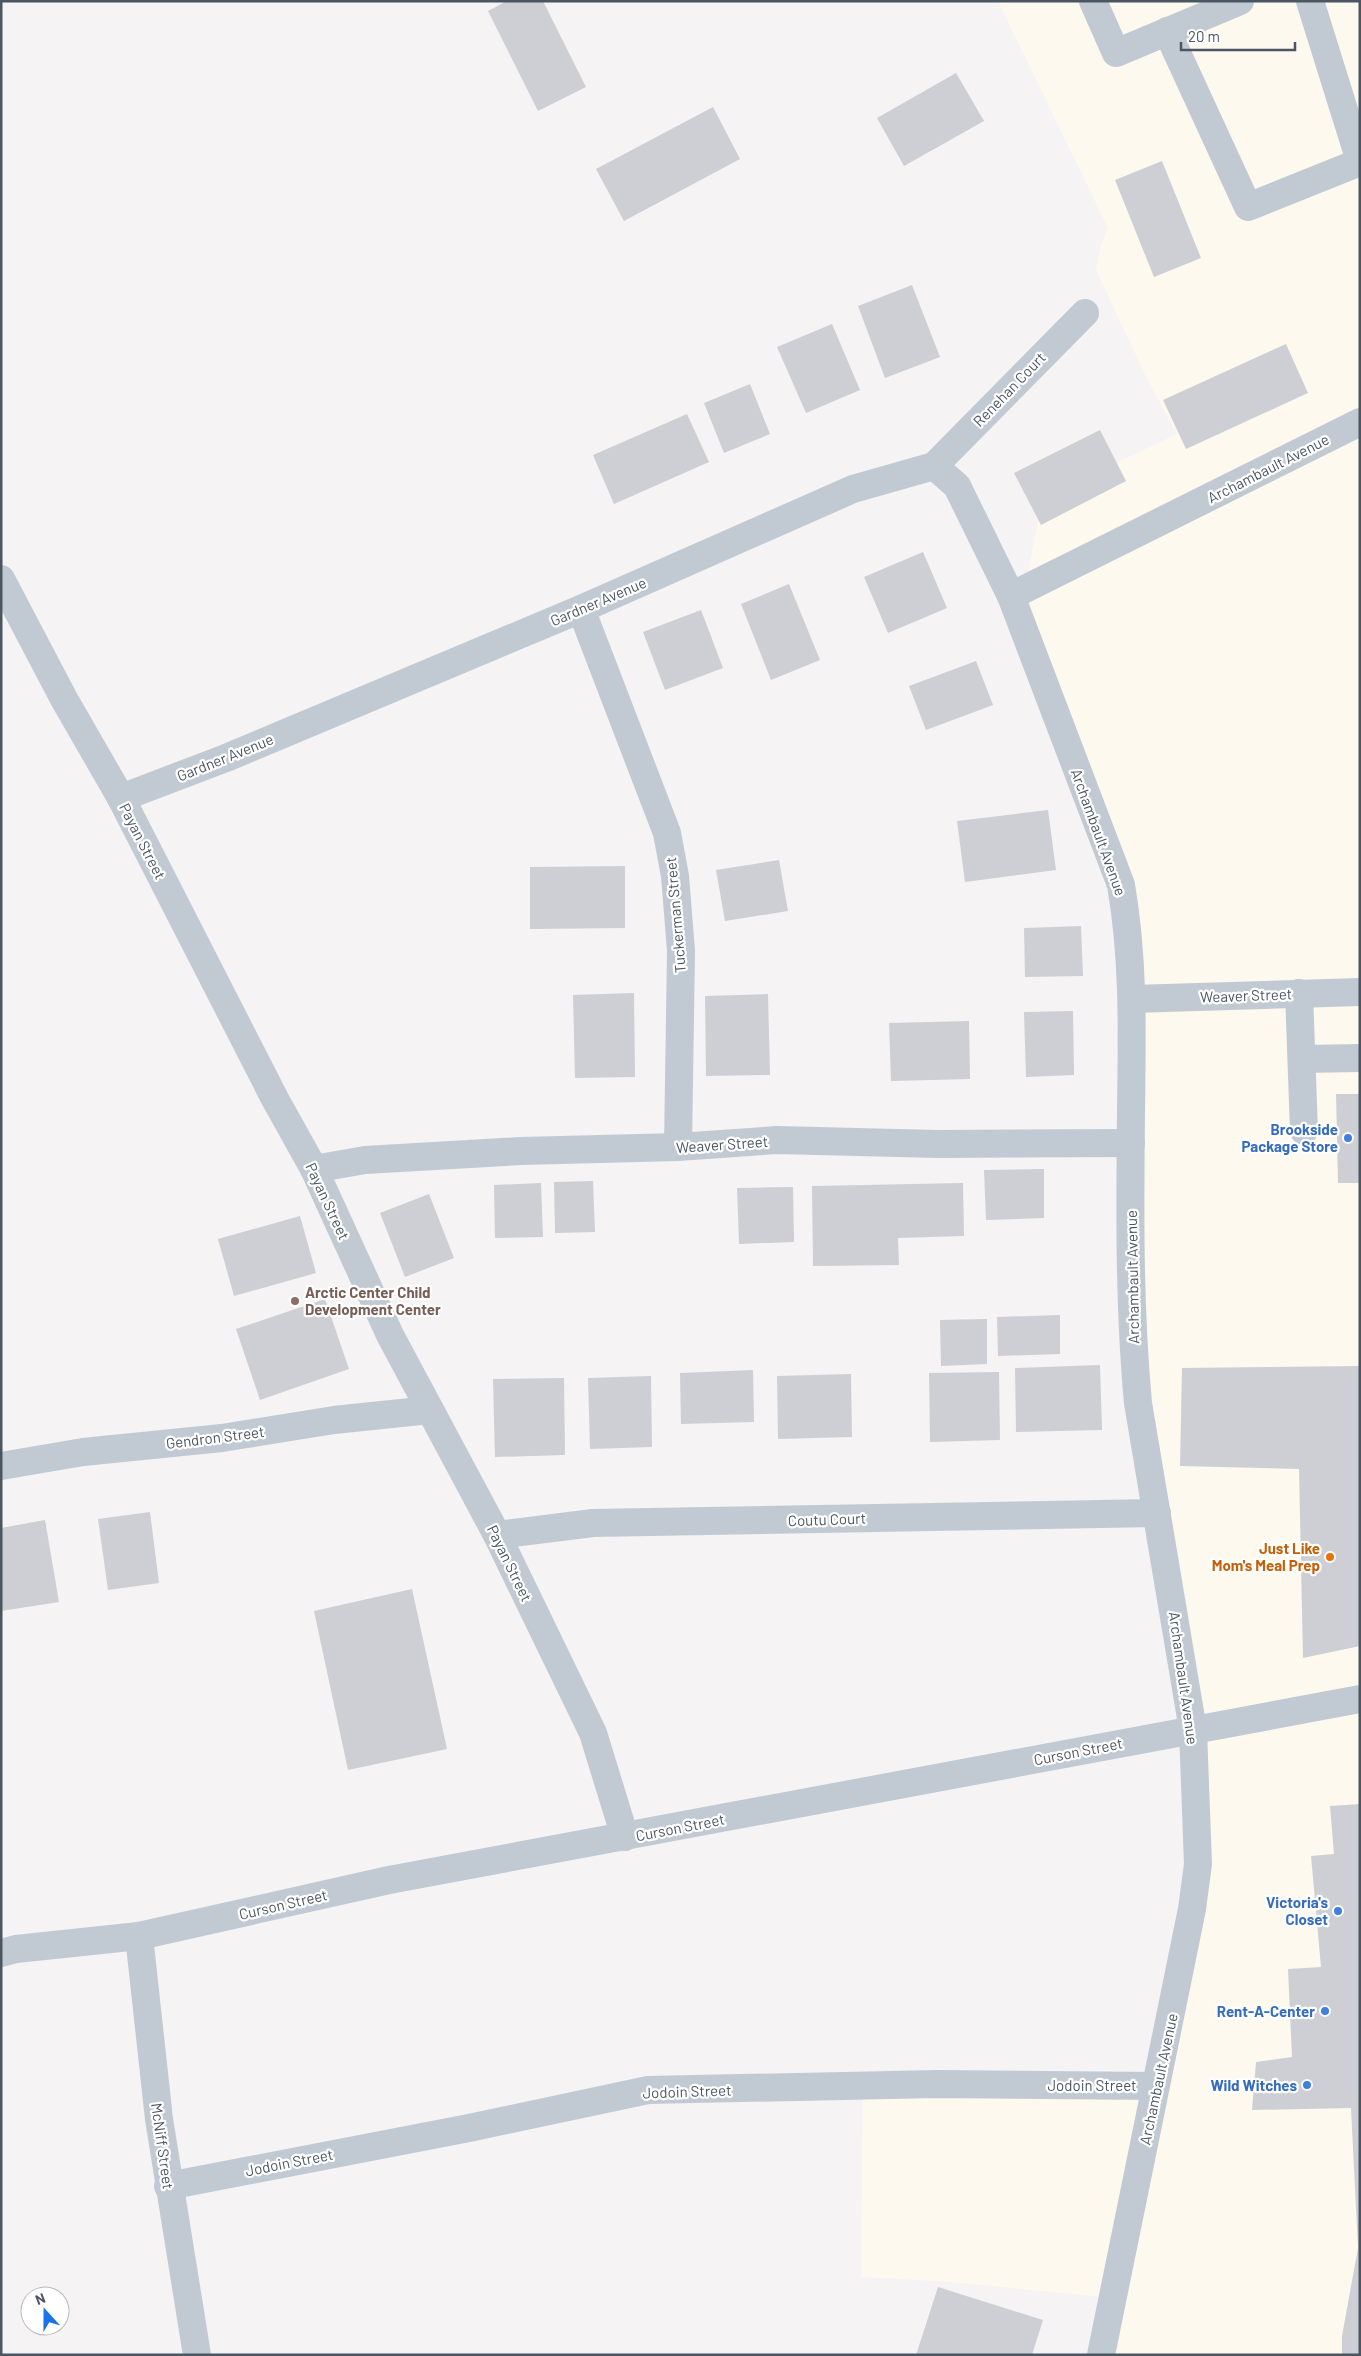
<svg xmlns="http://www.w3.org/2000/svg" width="1361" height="2356" viewBox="0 0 1361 2356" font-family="Barlow,sans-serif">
<rect width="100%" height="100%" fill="#f5f3f3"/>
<!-- commercial -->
<path fill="#fdf9ef" d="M998,1h362v2354h-270l10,-58 -148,-15 -91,-5 2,-193 295,-3 38,-277 -63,-447 -8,-464 -109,-294 12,-26 14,-75 135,-64 -31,-57 -50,-107 5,-25 7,-17z"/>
<!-- building -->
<g fill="#cdcfd5">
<path d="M507,1h36l43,86 -48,24 -50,-100z"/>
<path d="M956,73l28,48 -80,45 -27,-48z"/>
<path d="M713,107l27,52 -116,62 -28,-52z"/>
<path d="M1162,161l39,97 -47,19 -39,-97z"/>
<path d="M912,285l28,72 -55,21 -27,-72z"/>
<path d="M832,324l28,66 -54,23 -29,-66z"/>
<path d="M1286,344l22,49 -122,56 -23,-49z"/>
<path d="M750,384l20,50 -46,19 -20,-50z"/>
<path d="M687,414l22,48 -95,42 -21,-49z"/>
<path d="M1100,430l26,51 -85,44 -27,-52z"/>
<path d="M923,552l24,56 -59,25 -24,-56z"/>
<path d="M789,584l31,76 -49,20 -30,-76z"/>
<path d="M701,610l22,58 -58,22 -22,-58z"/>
<path d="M976,661l17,44 -67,25 -17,-44z"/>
<path d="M1048,810l8,60 -91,12 -8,-61z"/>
<path d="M779,860l9,51 -63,10 -9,-51z"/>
<path d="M625,866v62l-95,1v-62z"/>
<path d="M1081,926l2,50 -58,1 -1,-49z"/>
<path d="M634,993l1,84 -60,1 -2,-83z"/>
<path d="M768,994l2,81 -64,1 -1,-80z"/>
<path d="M1073,1011l1,64 -48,2 -2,-65z"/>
<path d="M969,1021l1,58 -79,2 -2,-58z"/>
<path d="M1336,1094h24v89h-22z"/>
<path d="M1044,1169v49l-58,2 -2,-50z"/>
<path d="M593,1181l2,51 -40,1 -1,-51z"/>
<path d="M541,1183l2,54 -48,1 -1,-53z"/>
<path d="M963,1183l1,53 -66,2 1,27 -86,1 -1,-80z"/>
<path d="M793,1187l1,55 -55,2 -2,-56z"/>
<path d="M429,1194l25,64 -49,19 -25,-64z"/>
<path d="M300,1216l16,57 -82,23 -16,-57z"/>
<path d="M325,1299l24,70 -89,31 -24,-71z"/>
<path d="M1060,1315v39l-62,2 -1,-39z"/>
<path d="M987,1319v45l-46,2 -1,-46z"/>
<path d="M1100,1365l2,65 -86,2 -1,-64z"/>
<path d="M1360,1366v280l-57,12 -4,-189 -119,-3 2,-98z"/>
<path d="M753,1370l1,52 -73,2 -1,-51z"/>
<path d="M999,1372l1,68 -70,2 -1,-69z"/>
<path d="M851,1374l1,63 -74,2 -1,-63z"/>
<path d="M651,1376l1,71 -62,2 -2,-71z"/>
<path d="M564,1378l1,77 -70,2 -2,-78z"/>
<path d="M150,1512l9,71 -51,7 -10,-71z"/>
<path d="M45,1520l14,82 -58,9v-83z"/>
<path d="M412,1589l35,160 -99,21 -34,-159z"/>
<path d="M1360,1804v551h-18v-19l16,-88 -7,-140 -99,2 4,-48 36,-5 -4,-88 33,-2 -10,-111 23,-2 -4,-48z"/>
<path d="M938,2287l105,33 -11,35h-116z"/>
</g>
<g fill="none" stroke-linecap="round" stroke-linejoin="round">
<!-- minor -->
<g stroke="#c1cad2" stroke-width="28">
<path d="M1093,1l23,52 124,-52"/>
<path d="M1310,1l50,160"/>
<path d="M1167,31l81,176 112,-45"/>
<path d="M934,466l151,-153"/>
<path d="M1,579l63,120 57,99 154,301 39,70 76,166 107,200 96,198 32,104"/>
<path d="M1011,596l349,-174"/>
<path d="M581,609l86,224 8,43 6,75 -3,196"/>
<path d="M121,798l105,-40 355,-149 272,-120 81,-23 23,20 54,110 110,289c13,75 11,150 10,227 -1,97 -2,194 7,291l55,327 5,134 -6,45 -91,446"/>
<path d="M1299,993l5,138"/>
<path d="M1132,999l228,-7"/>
<path d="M1302,1059l58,-1"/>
<path d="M314,1169l51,-9 156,-9 157,-4 99,-7 161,4 193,-1"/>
<path d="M1,1466l82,-14 139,-14 112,-18 96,-10"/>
<path d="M497,1535l96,-12 564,-10"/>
<path d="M139,1936l20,183 38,236"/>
<path d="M1,1953l15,-4 123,-13 250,-56 971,-181"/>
<path d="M168,2186l301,-58 179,-38 289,-6 218,2"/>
</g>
</g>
<!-- markers -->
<g fill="#3f7fe0" stroke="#fff" stroke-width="2">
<circle cx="1348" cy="1138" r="5"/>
<circle cx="1338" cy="1911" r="5"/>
<circle cx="1325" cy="2011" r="5"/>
<circle cx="1307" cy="2085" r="5"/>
</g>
<circle fill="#8d6e63" stroke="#fff" stroke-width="2" cx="295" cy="1301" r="5"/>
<circle fill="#e8710a" stroke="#fff" stroke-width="2" cx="1330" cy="1557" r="5"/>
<g text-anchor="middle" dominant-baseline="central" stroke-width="4.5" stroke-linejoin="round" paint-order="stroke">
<!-- street labels -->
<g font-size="15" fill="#4a5661" stroke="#fff">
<text transform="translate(1009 389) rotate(-46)">Renehan Court</text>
<text transform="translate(1268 468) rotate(-27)">Archambault Avenue</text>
<text transform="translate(598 601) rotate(-23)">Gardner Avenue</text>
<text transform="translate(225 757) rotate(-22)">Gardner Avenue</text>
<text transform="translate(1099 832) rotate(70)">Archambault Avenue</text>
<text transform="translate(143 841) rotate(63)">Payan Street</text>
<text transform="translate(675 915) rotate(-95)">Tuckerman Street</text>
<text transform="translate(1246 995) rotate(-2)">Weaver Street</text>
<text transform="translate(722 1144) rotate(-4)">Weaver Street</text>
<text transform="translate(328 1201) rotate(65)">Payan Street</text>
<text transform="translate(1132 1277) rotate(-91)">Archambault Avenue</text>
<text transform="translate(215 1437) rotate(-7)">Gendron Street</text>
<text transform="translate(827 1519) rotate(-2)">Coutu Court</text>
<text transform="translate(510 1563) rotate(64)">Payan Street</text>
<text transform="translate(1184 1678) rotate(82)">Archambault Avenue</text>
<text transform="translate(1078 1751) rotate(-11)">Curson Street</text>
<text transform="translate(680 1827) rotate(-11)">Curson Street</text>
<text transform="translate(283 1904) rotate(-13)">Curson Street</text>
<text transform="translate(1158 2079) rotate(-78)">Archambault Avenue</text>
<text x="1092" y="2085">Jodoin Street</text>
<text transform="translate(687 2091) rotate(-2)">Jodoin Street</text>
<text transform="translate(163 2146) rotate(82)">McNiff Street</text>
<text transform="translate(289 2162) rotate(-11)">Jodoin Street</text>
</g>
<!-- shop labels -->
<g font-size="15" font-weight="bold" fill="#366cbe" stroke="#fff" text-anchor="end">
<text x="1338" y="1129">Brookside<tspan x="1338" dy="17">Package Store</tspan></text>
<text x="1328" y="1902">Victoria's<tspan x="1328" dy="17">Closet</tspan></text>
<text x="1315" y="2011">Rent-A-Center</text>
<text x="1297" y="2085">Wild Witches</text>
</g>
<!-- education labels -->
<g font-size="15" font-weight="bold" fill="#785e54" stroke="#fff" text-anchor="start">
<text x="305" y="1292">Arctic Center Child<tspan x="305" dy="17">Development Center</tspan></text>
</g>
<!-- food labels -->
<g font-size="15" font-weight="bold" fill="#c56008" stroke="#fff" text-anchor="end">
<text x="1320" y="1548">Just Like<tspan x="1320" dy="17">Mom's Meal Prep</tspan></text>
</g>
</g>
<!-- border -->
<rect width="1361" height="2356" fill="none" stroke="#4a5661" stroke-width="5"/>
<!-- north arrow -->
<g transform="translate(45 2311) rotate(339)"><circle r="24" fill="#ffffff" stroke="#b7bbc0"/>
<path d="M0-4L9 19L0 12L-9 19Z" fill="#1a73e8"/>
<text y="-8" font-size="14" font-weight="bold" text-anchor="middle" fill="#4a5661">N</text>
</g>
<!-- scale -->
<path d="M1181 42v8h114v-8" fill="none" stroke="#4a5661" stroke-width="2.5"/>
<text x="1188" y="42" font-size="15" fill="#4a5661" stroke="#ffffff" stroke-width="4" paint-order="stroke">20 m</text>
</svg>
